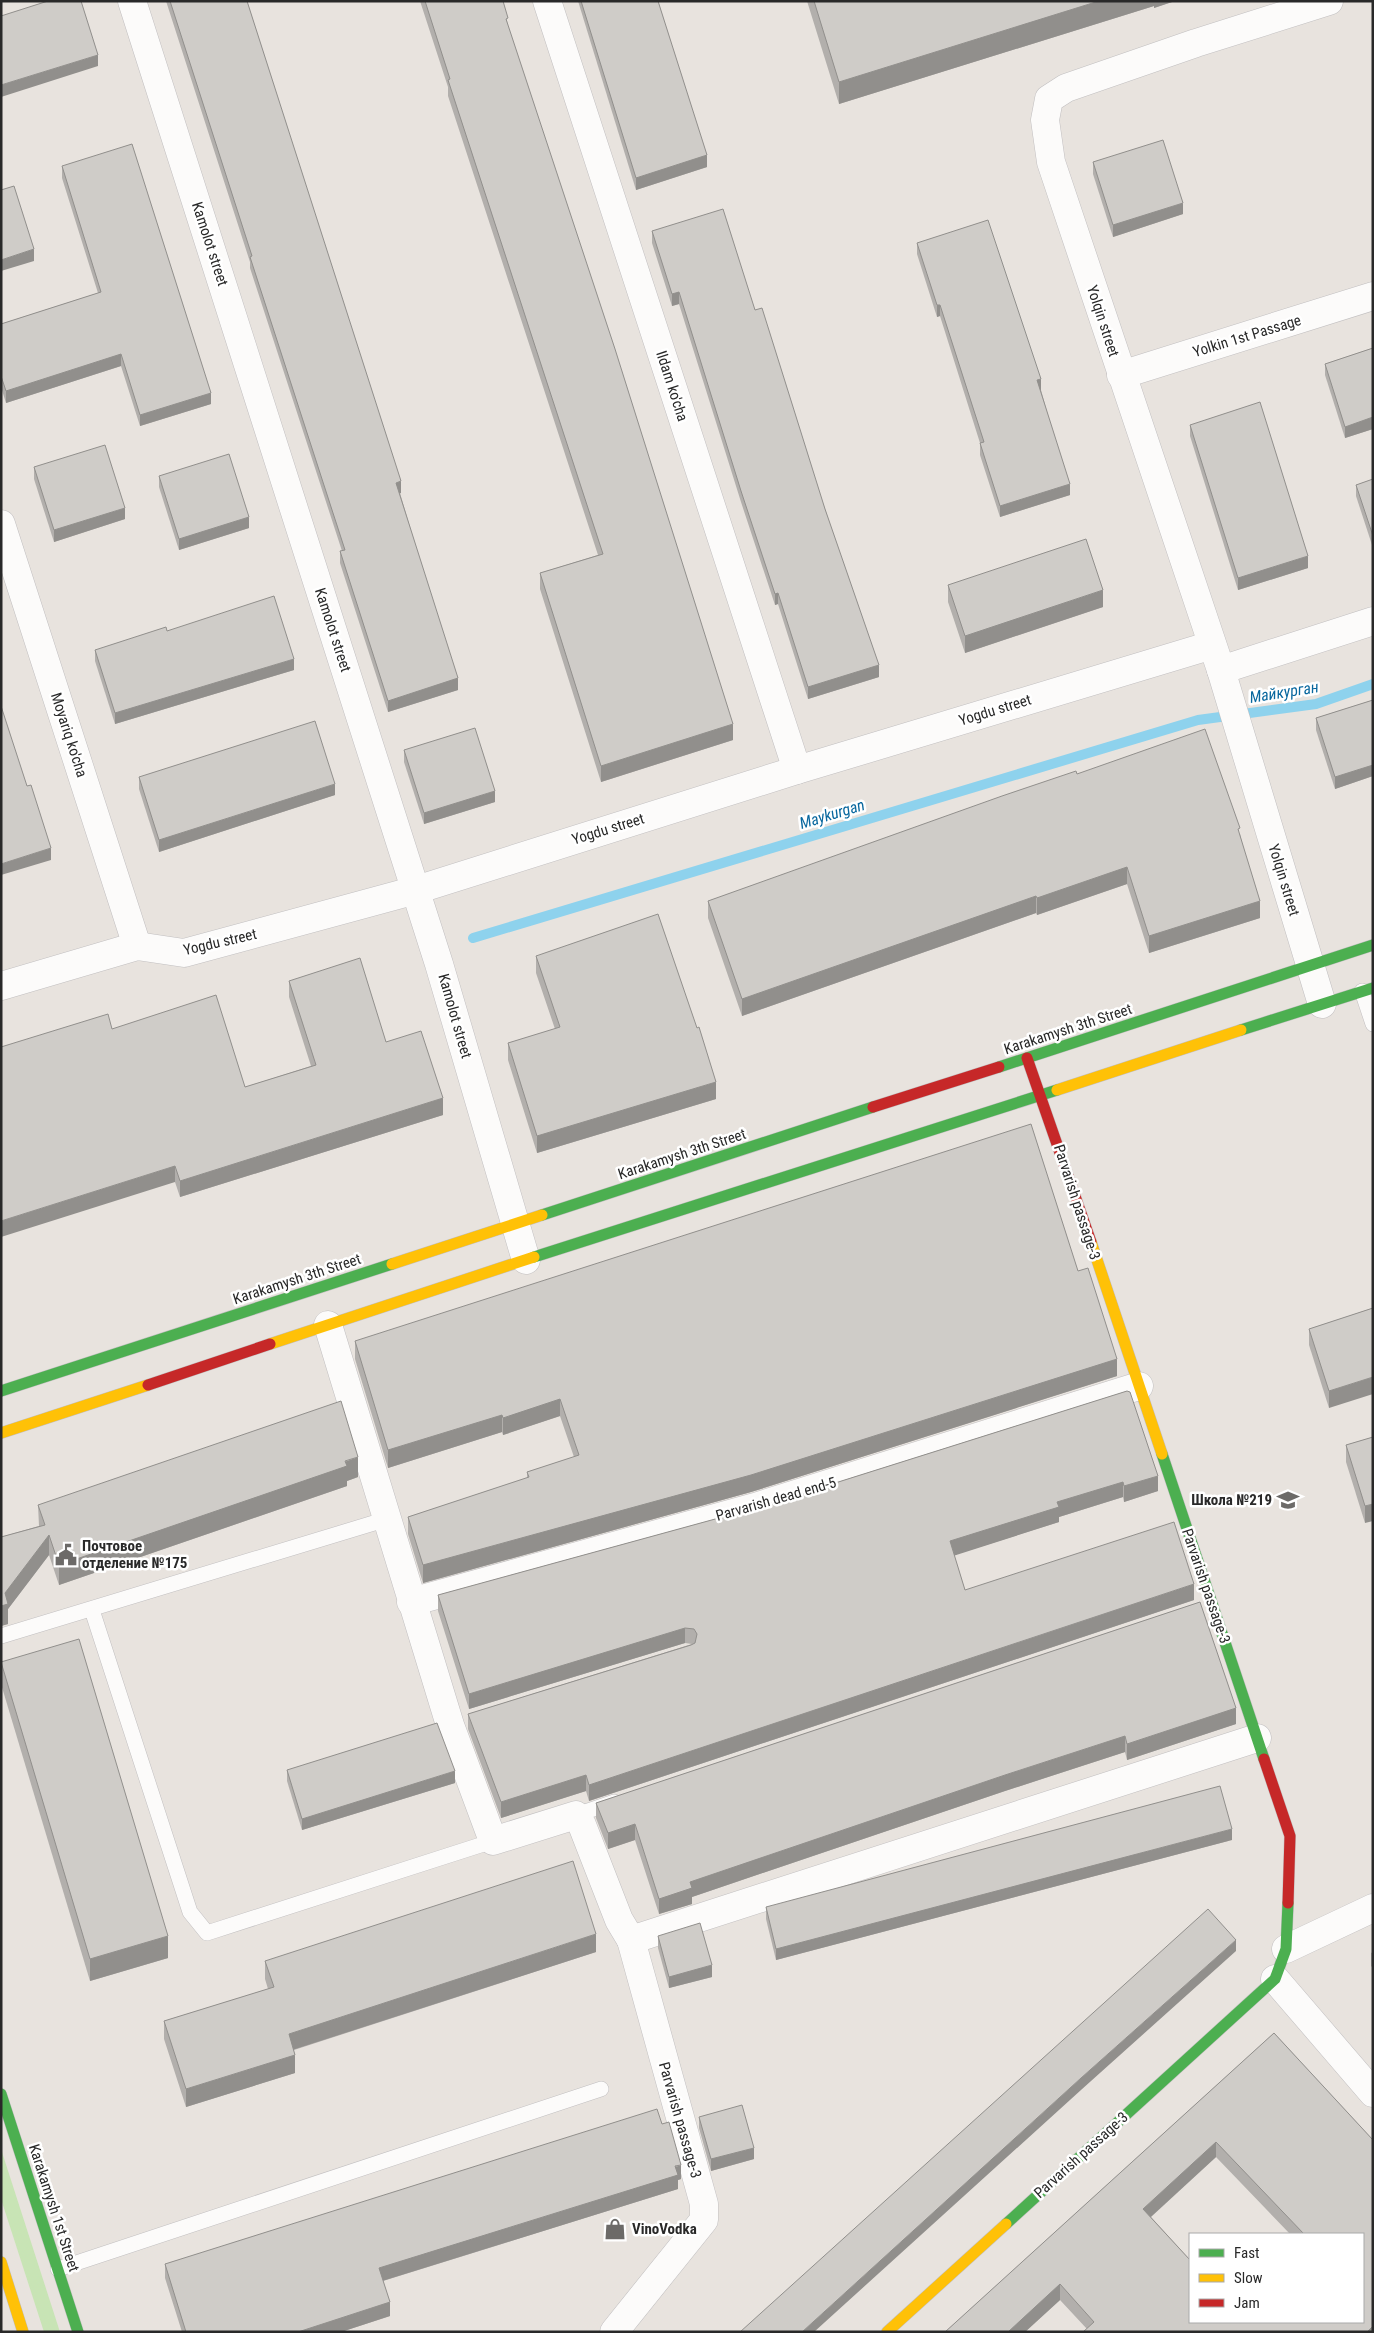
<svg xmlns="http://www.w3.org/2000/svg" width="1374" height="2333" viewBox="0 0 1374 2333" font-family="'Roboto Condensed',sans-serif">
<rect width="100%" height="100%" fill="#e8e3de"/>
<!-- green -->
<path fill="#c8e4b5" d="M1,2149l59,183h-16l-43,-133z"/>
<g fill="none" stroke-linecap="round" stroke-linejoin="round">
<!-- stream -->
<path stroke="#8ed2ed" stroke-width="10" d="M473,938l725,-218 118,-16 57,-20"/>
<!-- lane casing -->
<g stroke="#c1bfc0" stroke-width="16">
<g id="lane">
<path d="M1362,991l11,33"/>
<path d="M92,1610l98,302 17,21 286,-92"/>
<path d="M1,1636l386,-117"/>
<path d="M576,1815l38,-13"/>
<path d="M58,2269l543,-180"/>
</g>
</g>
<!-- street casing -->
<g stroke="#c1bfc0" stroke-width="29">
<g id="street">
<path d="M132,1l307,963 87,296"/>
<path d="M547,1l250,769"/>
<path d="M1121,375l252,-79"/>
<path d="M1,524l136,422"/>
<path d="M1221,670l152,-49"/>
<path d="M1,986l136,-40 47,7 232,-63 381,-120 415,-125"/>
<path d="M1322,1004l-101,-334 -170,-508 -6,-42 4,-21 17,-11 130,-45 133,-42"/>
<path d="M328,1325l122,400 43,116 83,-26 6,10 37,95 12,20 626,-202"/>
<path d="M411,1602l344,-95 384,-121"/>
<path d="M1286,1949l87,-41"/>
<path d="M1275,1979l98,114"/>
<path d="M614,2332l90,-112v-16l-73,-264"/>
</g>
</g>
<!-- fast casing -->
<g stroke="#c1bfc0" stroke-width="12">
<g id="fast">
<path d="M1241,1030l132,-42"/>
<path d="M999,1067l374,-122"/>
<path d="M542,1215l331,-108"/>
<path d="M534,1257l523,-167"/>
<path d="M1,1391l391,-127"/>
<path d="M1162,1454l102,305"/>
<path d="M1,2094l77,238"/>
<path d="M1006,2224l269,-245 11,-30 2,-46"/>
</g>
</g>
<!-- slow casing -->
<g stroke="#c1bfc0" stroke-width="12">
<g id="slow">
<path d="M1057,1090l184,-60"/>
<path d="M1091,1242l71,212"/>
<path d="M392,1264l150,-49"/>
<path d="M270,1344l264,-87"/>
<path d="M1,1433l147,-48"/>
<path d="M1,2262l22,70"/>
<path d="M887,2332l119,-108"/>
</g>
</g>
<!-- jam casing -->
<g stroke="#c1bfc0" stroke-width="12">
<g id="jam">
<path d="M1027,1058l64,184"/>
<path d="M873,1107l126,-40"/>
<path d="M148,1385l122,-41"/>
<path d="M1264,1759l26,77 -2,67"/>
</g>
</g>
<!-- lane -->
<use href="#lane" stroke="#fcfbfa" stroke-width="15"/>
<!-- street -->
<use href="#street" stroke="#fcfbfa" stroke-width="28"/>
<!-- fast -->
<use href="#fast" stroke="#4caf50" stroke-width="11"/>
<!-- slow -->
<use href="#slow" stroke="#ffc107" stroke-width="11"/>
<!-- jam -->
<use href="#jam" stroke="#c62828" stroke-width="11"/>
</g>
<!-- wall -->
<g fill="#b2afac" fill-rule="evenodd">
<path d="M166,1h81l154,492h-1l58,197 -70,22 -48,-149v-12h2l-92,-283v-6z"/>
<path d="M420,1h83l5,25 225,714 -132,42 -61,-193v-16l58,-18 -150,-459v-9z"/>
<path d="M578,1h80l49,166 -71,23z"/>
<path d="M807,1h368l-21,7v-2l-315,98z"/>
<path d="M1093,162l90,52 -70,23 -20,-63z"/>
<path d="M62,166l149,238 -71,22 -19,-60 -115,37 -5,-16v-63l97,-31 -36,-115z"/>
<path d="M652,231l103,79 70,199 54,168 -71,22 -30,-95 -3,1 -34,-103 -62,-198 -7,2 -20,-63z"/>
<path d="M917,243l124,147 29,105 -70,22 -20,-62v-12l-40,-127 -3,1 -20,-63z"/>
<path d="M1373,348v81l-28,9 -20,-63v-11z"/>
<path d="M1190,425l118,143 -70,22 -48,-154z"/>
<path d="M34,467l91,52 -71,23 -20,-63z"/>
<path d="M159,476l90,52 -70,22 -20,-63z"/>
<path d="M1373,479v69l-17,-52v-11z"/>
<path d="M948,585l155,22 -138,46 -17,-51z"/>
<path d="M95,650l199,20 -179,54 -20,-63z"/>
<path d="M1373,700v76l-38,13 -19,-59v-12z"/>
<path d="M404,750l91,52 -71,22 -20,-62z"/>
<path d="M1077,774l163,60 20,84 -111,35 -22,-69 -90,31 -1,-2 -294,103 -34,-98v-17z"/>
<path d="M139,777l196,18 -176,57 -20,-63z"/>
<path d="M536,956l180,143 -179,54 -29,-93v-17l47,-14 -19,-56z"/>
<path d="M289,981l97,61 57,73 -263,82 -5,-15 -63,-153 133,58 66,-21 -22,-69z"/>
<path d="M1078,1271l39,105 -366,116 -328,91 -15,-49v-17l119,-39v-6l47,-15 -14,-41 -57,19 -1,-3 -114,36 -33,-109v-18z"/>
<path d="M1373,1308l-44,100 -20,-63v-16z"/>
<path d="M1127,1391l31,100 -34,11 -1,-5 -64,20v5l-105,33 11,35 229,10 -605,201 -3,-10 -85,27 -33,-89v-15l224,-70 -7,-1 -216,66 -31,-98v-16l321,-88z"/>
<path d="M1373,1437l-8,86 -19,-61v-17z"/>
<path d="M358,1477l-11,4v5l-288,99 -10,-30 -41,54v15l-7,2v-89l38,-11 -1,-21z"/>
<path d="M1200,1602l36,122 -109,36 -2,-8 -120,39 -313,106v7l-33,10 -24,-74 -27,9 -12,-31v-15z"/>
<path d="M1,1662l167,296 -78,23 -89,-297z"/>
<path d="M287,1770l168,13 -153,47 -15,-49z"/>
<path d="M1232,1840l-456,120 -10,-41v-12z"/>
<path d="M658,1936l54,41 -43,11 -11,-40z"/>
<path d="M596,1952l-302,98 1,23 -109,34 -22,-68v-18l104,-32 -3,-10v-18z"/>
<path d="M1373,1952v16l-2,-2v-13z"/>
<path d="M1274,2033l99,107v192h-290l4,-3 -27,-29 -35,32h-80zM1216,2157l74,77h73v88h-173v-62l-39,-43z"/>
<path d="M699,2117l55,42 -43,12 -12,-43z"/>
<path d="M662,2124l19,55 -3,1v9l-295,92 7,35 -49,16h-159l-17,-54v-14z"/>
</g>
<!-- shaded-wall -->
<g fill="#918f8c">
<path d="M1099,1h55v5l-315,98v-22z"/>
<path d="M1154,1h21l-21,7z"/>
<path d="M98,55v11l-97,31v-12z"/>
<path d="M707,155v12l-71,23v-12z"/>
<path d="M1183,203v11l-70,23v-12z"/>
<path d="M34,249v12l-33,10v-11z"/>
<path d="M679,292v12l-7,2v-12z"/>
<path d="M937,305h3v11l-3,1z"/>
<path d="M121,354v12l-115,37v-12z"/>
<path d="M1041,379v11l-4,1v-11z"/>
<path d="M211,393v11l-71,22v-11z"/>
<path d="M1373,417v12l-28,9v-11z"/>
<path d="M401,481v12l-5,2v-12z"/>
<path d="M1070,484v11l-70,22v-11z"/>
<path d="M125,508v11l-71,23v-12z"/>
<path d="M249,517v11l-70,22v-11z"/>
<path d="M1308,556v12l-70,22v-12z"/>
<path d="M1103,590v17l-138,46v-17z"/>
<path d="M778,593v11l-3,1v-11z"/>
<path d="M294,659v11l-179,54v-11z"/>
<path d="M879,665v12l-71,22v-12z"/>
<path d="M458,678v12l-70,22v-11z"/>
<path d="M733,724v16l-132,42v-16z"/>
<path d="M1373,765v11l-38,13v-12z"/>
<path d="M335,784v11l-176,57v-12z"/>
<path d="M495,791v11l-71,22v-11z"/>
<path d="M51,848v12l-50,15v-11z"/>
<path d="M1127,867v17l-90,31v-17z"/>
<path d="M1036,896v17l-294,103v-17z"/>
<path d="M1260,901v17l-111,35v-17z"/>
<path d="M716,1082v17l-179,54v-17z"/>
<path d="M443,1098v17l-263,82v-16z"/>
<path d="M175,1166v16l-174,55v-16z"/>
<path d="M1117,1359v17l-366,116 -328,91v-18z"/>
<path d="M1373,1377v17l-44,14v-17z"/>
<path d="M560,1399v17l-57,19v-17z"/>
<path d="M502,1415v17l-114,36v-18z"/>
<path d="M358,1457v20l-11,4v5l-288,99v-20z"/>
<path d="M1158,1476v15l-34,11v-16z"/>
<path d="M1123,1482v15l-64,20v5l-109,35v-16l107,-39z"/>
<path d="M1373,1504v17l-8,2v-17z"/>
<path d="M49,1535v20l-41,54v15l-7,2v-20l4,-13z"/>
<path d="M1194,1584v16l-605,201v-16z"/>
<path d="M685,1628v15l-216,66v-15z"/>
<path d="M1236,1708v16l-109,36v-16z"/>
<path d="M1125,1736v16l-120,39 -313,106v7l-33,10v-15l31,-17 315,-107z"/>
<path d="M455,1771v12l-153,47v-11z"/>
<path d="M586,1775v16l-85,27v-16z"/>
<path d="M635,1824v16l-27,9v-16z"/>
<path d="M1232,1829v11l-456,120v-11z"/>
<path d="M596,1934v18l-307,99v-17z"/>
<path d="M168,1936v22l-78,23v-22z"/>
<path d="M1236,1940v11l-155,139 -267,242h-12l279,-254z"/>
<path d="M712,1965v12l-43,11v-11z"/>
<path d="M295,2055v18l-109,34v-18z"/>
<path d="M1216,2142v15l-73,67v-15z"/>
<path d="M754,2148v11l-43,12v-12z"/>
<path d="M681,2165v14l-3,1v9l-299,93v-14z"/>
<path d="M1060,2284v16l-35,32h-17z"/>
<path d="M390,2302v14l-49,16h-43z"/>
<path d="M1373,2326v6h-6z"/>
</g>
<!-- building -->
<g fill="#cfccc8" stroke="#918f8c" fill-rule="evenodd">
<path d="M48,1h33l17,54 -97,30v-69z"/>
<path d="M170,1h77l154,480 -5,2 62,195 -70,23 -48,-150 5,-1 -95,-293 2,-1z"/>
<path d="M425,1h78l5,17 -2,1 109,330 118,375 -132,42 -61,-193 63,-19 -155,-474 2,-1z"/>
<path d="M581,1h77l49,154 -71,23z"/>
<path d="M814,1h285l-260,81z"/>
<path d="M1163,140l20,63 -70,22 -20,-63z"/>
<path d="M132,144l79,249 -71,22 -19,-61 -115,37 -5,-15v-52l100,-32 -39,-126z"/>
<path d="M14,186l20,63 -33,11v-70z"/>
<path d="M723,209l32,101 7,-2 63,201 54,156 -71,22 -30,-94 -3,1 -34,-103 -62,-199 -7,2 -20,-63z"/>
<path d="M988,220l53,159 -4,1 33,104 -70,22 -20,-63 4,-1 -44,-137h-3l-20,-62z"/>
<path d="M1373,348v69l-28,10 -20,-63z"/>
<path d="M1260,402l48,154 -70,22 -48,-153z"/>
<path d="M105,445l20,63 -71,22 -20,-63z"/>
<path d="M229,454l20,63 -70,22 -20,-63z"/>
<path d="M1373,479v57l-17,-51z"/>
<path d="M1086,539l17,51 -138,46 -17,-51z"/>
<path d="M274,596l20,63 -179,54 -20,-63 71,-23 1,4z"/>
<path d="M1373,700v65l-38,12 -19,-59z"/>
<path d="M1,706l26,80 4,-1 20,63 -50,16z"/>
<path d="M315,721l20,63 -176,56 -20,-63z"/>
<path d="M475,728l20,63 -71,22 -20,-63z"/>
<path d="M1205,729l35,99 -2,1 22,72 -111,35 -22,-69 -90,31 -1,-2 -294,103 -34,-98 294,-105 74,-25 1,3z"/>
<path d="M658,914l39,114 2,-1 17,55 -179,54 -29,-93 52,-16 -24,-71z"/>
<path d="M360,958l26,84 35,-11 22,67 -263,83 -5,-15 -174,55v-174l107,-33 4,15 104,-34 29,92 71,-22 -27,-84z"/>
<path d="M1031,1124l47,147 10,-3 29,91 -366,116 -328,90 -15,-48 121,-40 -2,-5 52,-17 -19,-56 -57,19 -1,-3 -114,35 -33,-109z"/>
<path d="M1373,1308v69l-44,14 -20,-62z"/>
<path d="M1127,1391l3,1 28,84 -34,10 -1,-4 -66,20 2,5 -109,34 15,49 209,-68 20,62 -605,201 -3,-10 -85,27 -33,-88 223,-69 4,-2 2,-9 -3,-5 -9,-1 -216,66 -31,-99 321,-88z"/>
<path d="M341,1401l17,56 -13,4 2,5 -288,99 -10,-30 -44,58 3,11 -7,2v-69l44,-12 -7,-20z"/>
<path d="M1373,1437v67l-8,2 -19,-61z"/>
<path d="M1200,1602l36,106 -109,36 -2,-8 -120,39 -315,107 2,6 -33,11 -24,-75 -27,9 -12,-30z"/>
<path d="M79,1639l89,297 -78,23 -89,-297z"/>
<path d="M437,1723l18,48 -153,48 -15,-49z"/>
<path d="M1220,1786l12,43 -456,120 -10,-42z"/>
<path d="M573,1861l23,73 -307,100 6,21 -109,34 -22,-68 110,-34 -9,-26z"/>
<path d="M1208,1909l28,31 -155,138 -279,254h-62z"/>
<path d="M700,1923l12,42 -43,12 -11,-41z"/>
<path d="M1274,2033l99,107v186l-6,6h-284l11,-10 -34,-38 -52,48h-63zM1216,2142l88,92h59v88h-173v-62l-47,-51z"/>
<path d="M742,2105l12,43 -43,11 -12,-42z"/>
<path d="M657,2109l5,15 7,-2 12,43 -6,1 3,9 -299,93 11,34 -92,30h-112l-21,-68z"/>
</g>
<!-- icons -->
<defs>
<g id="school-bare" transform="scale(1.725)"><path d="M0-5L7-2L0 1L-7-2ZM-4 1L0 2.5L4 1V4Q0 6-4 4Z" fill="#6c6a68" stroke="#fff" stroke-width="2.5" paint-order="stroke"/></g>
<g id="civic-bare" transform="scale(1.725)"><path d="M-.6-6.5H3V-4.5H.6V-3L4-1V1h2V6H-6V1h2V-1L-.6-3ZM-1.2 2.5V6h2.4V2.5Z" fill="#6c6a68" stroke="#fff" stroke-width="2.5" paint-order="stroke"/></g>
<g id="shop-bare" transform="scale(1.725)"><path d="M-5-2.5h2.3a2.7 3.5 0 0 1 5.4 0H5L5.5 6h-11ZM-1.5-2.5h3a1.5 2.3 0 0 0-3 0Z" fill="#6c6a68" stroke="#fff" stroke-width="2.5" paint-order="stroke"/></g>
</defs>
<g fill-rule="evenodd">
<use href="#school-bare" x="1288" y="1500"/>
<use href="#civic-bare" x="66" y="1555"/>
<use href="#shop-bare" x="615" y="2229"/>
</g>
<g text-anchor="middle" dominant-baseline="central" stroke-width="5" stroke-linejoin="round" paint-order="stroke">
<!-- street labels -->
<g font-size="15" fill="#292929" stroke="#fff">
<text transform="translate(210 244) rotate(72)">Kamolot street</text>
<text transform="translate(1103 321) rotate(72)">Yolqin street</text>
<text transform="translate(1247 336) rotate(-17)">Yolkin 1st Passage</text>
<text transform="translate(672 386) rotate(72)">Ildam ko'cha</text>
<text transform="translate(333 630) rotate(72)">Kamolot street</text>
<text transform="translate(995 710) rotate(-17)">Yogdu street</text>
<text transform="translate(69 735) rotate(72)">Moyariq ko'cha</text>
<text transform="translate(608 829) rotate(-17)">Yogdu street</text>
<text transform="translate(1284 880) rotate(73)">Yolqin street</text>
<text transform="translate(220 942) rotate(-13)">Yogdu street</text>
<text transform="translate(455 1016) rotate(74)">Kamolot street</text>
<text transform="translate(1068 1029) rotate(-18)">Karakamysh 3th Street</text>
<text transform="translate(682 1154) rotate(-18)">Karakamysh 3th Street</text>
<text transform="translate(1077 1202) rotate(72)">Parvarish passage-3</text>
<text transform="translate(297 1279) rotate(-18)">Karakamysh 3th Street</text>
<text transform="translate(776 1499) rotate(-16)">Parvarish dead end-5</text>
<text transform="translate(1206 1586) rotate(71)">Parvarish passage-3</text>
<text transform="translate(680 2120) rotate(74)">Parvarish passage-3</text>
<text transform="translate(1081 2155) rotate(-42)">Parvarish passage-3</text>
<text transform="translate(54 2208) rotate(72)">Karakamysh 1st Street</text>
</g>
<!-- poi labels -->
<g font-size="15" font-weight="bold" fill="#292929" stroke="#fff" text-anchor="start">
<text x="1272" y="1500" text-anchor="end">Школа №219</text>
<text x="82" y="1546">Почтовое<tspan x="82" dy="17">отделение №175</tspan></text>
<text x="632" y="2229">VinoVodka</text>
</g>
<!-- water labels -->
<g font-size="16" font-style="italic" fill="#08679e" stroke="#fff">
<text transform="translate(1284 692) rotate(-9)">Майкурган</text>
<text transform="translate(832 814) rotate(-17)">Maykurgan</text>
</g>
</g>
<!-- border -->
<rect width="1374" height="2333" fill="none" stroke="#292929" stroke-width="5"/>
<!-- legend -->
<rect x="1189" y="2233" width="175" height="90" fill="#ffffff" stroke="#a9a9a9"/>
<rect x="1199" y="2249" width="25" height="8" fill="#4caf50" stroke="#a9a9a9"/>
<text x="1234" y="2258" font-size="15" fill="#292929">Fast</text>
<rect x="1199" y="2274" width="25" height="8" fill="#ffc107" stroke="#a9a9a9"/>
<text x="1234" y="2283" font-size="15" fill="#292929">Slow</text>
<rect x="1199" y="2299" width="25" height="8" fill="#c62828" stroke="#a9a9a9"/>
<text x="1234" y="2308" font-size="15" fill="#292929">Jam</text>
</svg>
